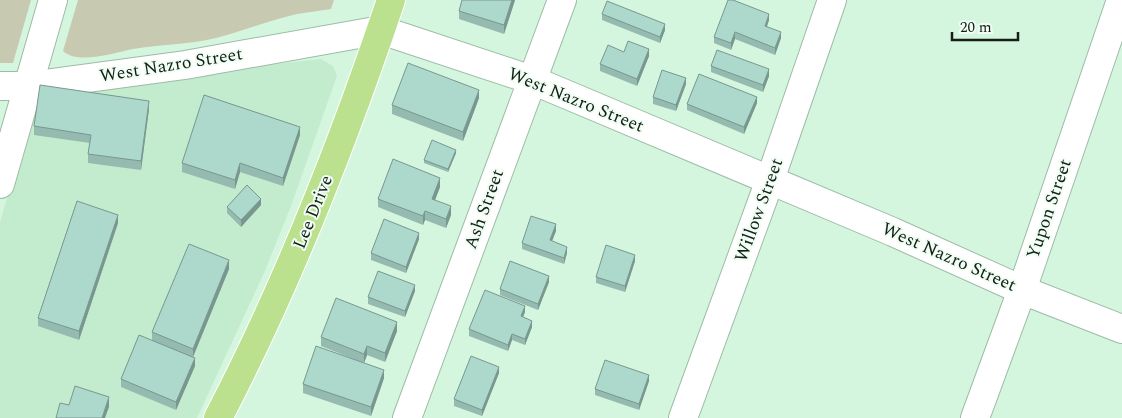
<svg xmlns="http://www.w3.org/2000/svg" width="1122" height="418" viewBox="0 0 1122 418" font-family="Spectral,serif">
<rect width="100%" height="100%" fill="#d5f6de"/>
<!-- built -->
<path fill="#c3ebce" d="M321,59l12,7 4,10 -46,130 -27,67 -67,145h-197v-196l39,-131z"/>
<!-- green -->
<g fill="#c8c9b1">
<path d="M0,0h31l-18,63h-13z"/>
<path d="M78,0h256l-3,9c-11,2 -23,3 -34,5 -27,6 -54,17 -81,24 -28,7 -56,6 -83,11 -19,4 -55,16 -70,2z"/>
</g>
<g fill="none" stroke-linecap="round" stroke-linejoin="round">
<!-- minor casing -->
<g stroke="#9dbca5" stroke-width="30">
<g id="minor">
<path d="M0,86h29l156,-21 196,-35 151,50 361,152 129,58 100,39"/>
<path d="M0,184l53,-184"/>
<path d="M407,418l155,-418"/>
<path d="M683,418l87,-238 62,-180"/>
<path d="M975,418l47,-128 99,-290"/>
</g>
</g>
<!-- major casing -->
<g stroke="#fff" stroke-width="30">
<path id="major" d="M218,418c70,-134 125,-275 173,-418"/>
</g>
<!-- minor -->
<use href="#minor" stroke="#fff" stroke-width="28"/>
<!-- major -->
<use href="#major" stroke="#bbe08e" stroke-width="28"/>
</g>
<!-- wall -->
<g fill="#95baaf">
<path d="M462,0h53l-11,34 -45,-15v-8z"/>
<path d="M602,14l63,16 -5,13 -58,-23z"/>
<path d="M769,20l-2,6 14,12 -6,17 -40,-16 -4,11 -17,-7v-6z"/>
<path d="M624,52l25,4 -12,30 -37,-15v-7z"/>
<path d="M711,66l58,10 -6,16 -52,-20z"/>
<path d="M686,84l-10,27 -23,-7v-7z"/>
<path d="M479,98l-16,43 -71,-27v-9z"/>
<path d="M757,103l-13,31 -57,-24v-6z"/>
<path d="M149,109l-8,61 -53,-7v-9l2,-11 -56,-8v-9z"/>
<path d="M300,135l-17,51 -43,-14 -5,17 -53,-17v-9z"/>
<path d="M456,153l-8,19 -24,-9v-3z"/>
<path d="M440,187l-5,13 16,15 -5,13 -21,-8 -2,5 -45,-18v-8z"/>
<path d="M261,205l-20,22 -14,-14v-6z"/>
<path d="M118,223l-39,117 -41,-14v-8z"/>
<path d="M556,231l-4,10 15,12 -3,11 -42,-15v-6z"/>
<path d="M419,239l-13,34 -35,-13v-7z"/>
<path d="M635,261l-10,31 -29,-9v-6z"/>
<path d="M229,269l-36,88 2,9 -19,44 -55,-23v-8l31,-39v-8z"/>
<path d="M549,282l-11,28 -38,-15v-6z"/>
<path d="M415,291l-10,26 -37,-13v-7z"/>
<path d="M525,312l-2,5 9,10 -7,18 -13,-5 -4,11 -39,-15v-7z"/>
<path d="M397,331l-12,31 -18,-7 -3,8 20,15 -13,38 -68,-23v-9l58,-22 -40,-16v-9z"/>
<path d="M499,373l-17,43 -28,-10v-7z"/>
<path d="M649,381l-10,29 -44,-15v-6z"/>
</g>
<!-- shaded-wall -->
<g fill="#79978f">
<path d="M512,0h3l-11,34v-9z"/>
<path d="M769,14v6l-4,12v-6z"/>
<path d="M665,24v6l-5,13v-6z"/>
<path d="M735,32v7l-4,11v-7z"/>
<path d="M781,32v6l-6,17v-7z"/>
<path d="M649,49v7l-12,30v-7z"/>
<path d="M769,69v7l-6,16v-7z"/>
<path d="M686,78v6l-10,27v-6z"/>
<path d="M479,90v8l-16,43v-9z"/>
<path d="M757,97v6l-13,31v-7z"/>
<path d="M149,101v8l-8,61v-9z"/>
<path d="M300,127v8l-17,51v-8z"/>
<path d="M456,150v3l-8,19v-3z"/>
<path d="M240,163v9l-5,17v-9z"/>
<path d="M440,178v9l-8,21v-9z"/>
<path d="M261,199v6l-20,22v-7z"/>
<path d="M451,206v9l-5,13v-9z"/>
<path d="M425,211v9l-2,5v-9z"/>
<path d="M118,215v8l-39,117v-9z"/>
<path d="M556,224v7l-6,15v-6z"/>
<path d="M419,233v6l-13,34v-6z"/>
<path d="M567,247v6l-3,11v-6z"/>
<path d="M635,255v6l-10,31v-6z"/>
<path d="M229,260v9l-36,88v-8z"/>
<path d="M549,276v6l-11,28v-6z"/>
<path d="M415,285v6l-10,26v-6z"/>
<path d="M525,306v6l-4,10v-6z"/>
<path d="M532,321v6l-7,18v-6z"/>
<path d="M397,322v9l-12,31v-9z"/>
<path d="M512,334v6l-4,11v-6z"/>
<path d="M367,346v9l-3,8v-9z"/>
<path d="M195,358v8l-19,44v-8z"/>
<path d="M499,367v6l-17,43v-6z"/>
<path d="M384,370v8l-13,38v-9z"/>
<path d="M649,375v6l-10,29v-6z"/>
<path d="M109,397v10l-4,11h-3z"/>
</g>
<!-- building -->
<g fill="#add8cc" stroke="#79978f">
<path d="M462,0h50l-8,25 -45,-14z"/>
<path d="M728,0h5l36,14 -4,12 16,6 -6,16 -40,-16 -4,11 -17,-6z"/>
<path d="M607,1l58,23 -5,13 -58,-23z"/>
<path d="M628,41l21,8 -12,30 -37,-15 8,-19 16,7z"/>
<path d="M717,50l52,19 -6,16 -52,-19z"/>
<path d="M408,63l71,27 -16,42 -71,-27z"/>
<path d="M662,70l24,8 -10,27 -23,-8z"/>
<path d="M699,74l58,23 -13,30 -57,-23z"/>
<path d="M40,85l109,16 -8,60 -53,-7 3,-19 -57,-9z"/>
<path d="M204,95l96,32 -17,51 -43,-15 -5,17 -53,-17z"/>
<path d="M432,140l24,10 -8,19 -24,-9z"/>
<path d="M393,159l47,19 -8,21 19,7 -5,13 -21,-8 -2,5 -45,-17z"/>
<path d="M247,185l14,14 -20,21 -14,-13z"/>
<path d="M77,201l41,14 -39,116 -41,-13z"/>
<path d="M531,216l25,8 -6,16 17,7 -3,11 -42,-15z"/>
<path d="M384,219l35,14 -13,34 -35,-14z"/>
<path d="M189,244l40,16 -36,89 -41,-17z"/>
<path d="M606,245l29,10 -10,31 -29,-9z"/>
<path d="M510,261l39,15 -11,28 -38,-15z"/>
<path d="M378,271l37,14 -10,26 -37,-14z"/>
<path d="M485,290l40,16 -4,10 11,5 -7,18 -13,-5 -4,11 -39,-16z"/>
<path d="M336,298l61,24 -12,31 -18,-7 -3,8 -43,-17z"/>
<path d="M139,335l56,23 -19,44 -55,-23z"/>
<path d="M316,346l68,24 -13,37 -68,-23z"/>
<path d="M471,356l28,11 -17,43 -28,-11z"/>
<path d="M605,360l44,15 -10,29 -44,-15z"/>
<path d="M75,386l34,11 -7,21h-46l4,-15 9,2z"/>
</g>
<g text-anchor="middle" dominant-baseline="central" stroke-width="4" stroke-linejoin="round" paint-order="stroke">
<!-- street labels -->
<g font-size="18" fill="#131f17" stroke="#f0fdf3">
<text transform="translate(171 65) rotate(-9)">West Nazro Street</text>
<text transform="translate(576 100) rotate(22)">West Nazro Street</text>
<text transform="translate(484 209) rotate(-70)">Ash Street</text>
<text transform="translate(1049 209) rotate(-71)">Yupon Street</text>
<text transform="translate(759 210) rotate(-70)">Willow Street</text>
<text transform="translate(313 212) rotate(-68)">Lee Drive</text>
<text transform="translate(949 257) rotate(24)">West Nazro Street</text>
</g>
</g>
<!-- scale -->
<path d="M952 32v8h66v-8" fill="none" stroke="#131f17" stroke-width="2.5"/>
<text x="960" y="32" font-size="15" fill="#131f17" stroke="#f0fdf3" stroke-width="4" paint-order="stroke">20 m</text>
</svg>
